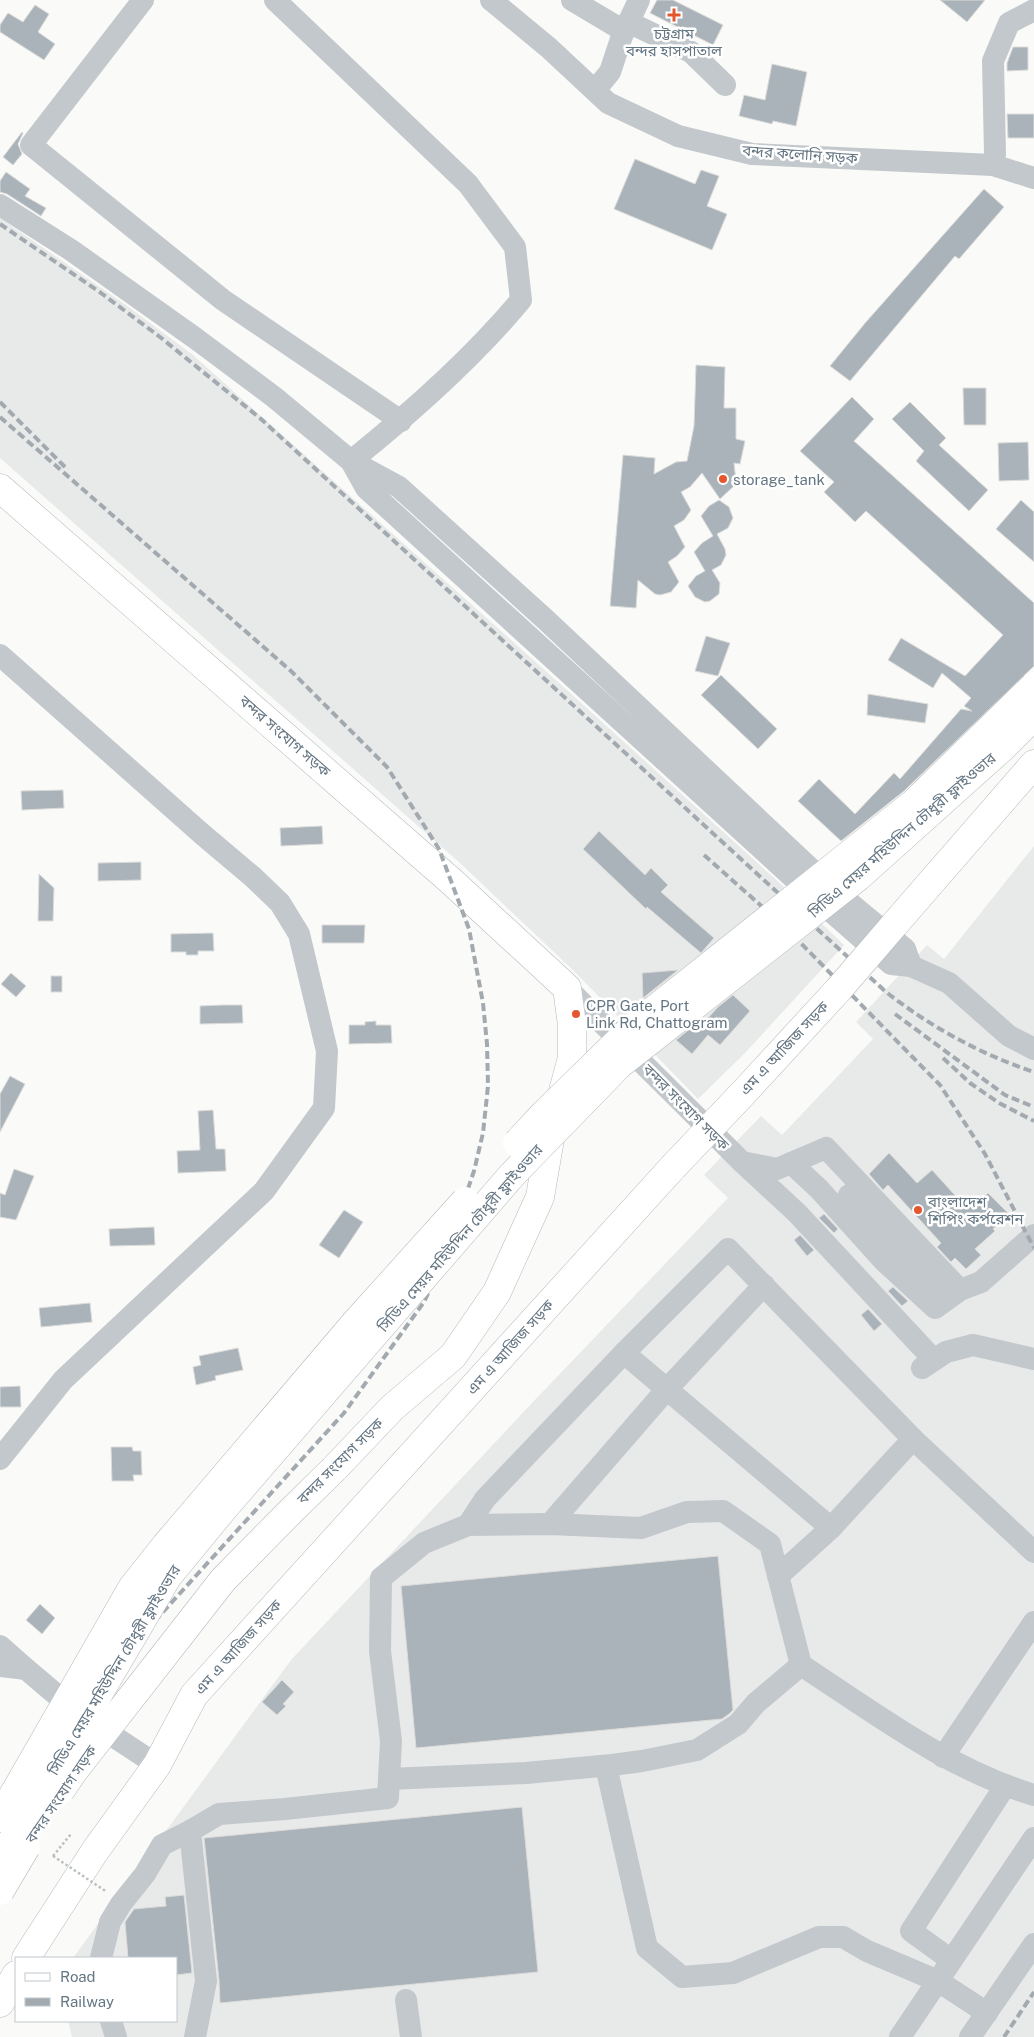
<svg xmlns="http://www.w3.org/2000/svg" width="1034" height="2037" viewBox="0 0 1034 2037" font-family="'Public Sans','Noto Sans Bengali',sans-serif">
<rect width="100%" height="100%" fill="#fafaf8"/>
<!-- built -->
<g fill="#e8e9e9">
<path d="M0,218l126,87 67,50 365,327 225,204 61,59 -99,108 -47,46 -123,-127 -115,-109 -460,-405z"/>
<path d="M1034,846v1191h-962l-4,-16h108v-63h-103l218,-298 241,-257 196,-205 -24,-23 57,-59 21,19 91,-96 -17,-17 71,-77 17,14z"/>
</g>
<!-- building -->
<g fill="#aab3b9" stroke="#dcdcda">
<path d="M657,0h16l50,25 -10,20 -63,-32z"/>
<path d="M940,0h45l-18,22z"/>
<path d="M35,5l14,9 -11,18 17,12 -11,16 -44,-28v-7l8,-12 15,9z"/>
<path d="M1013,47h15v23l-21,1v-8z"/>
<path d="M772,64l35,8 -11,54 -23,-5 -1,3 -33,-8 5,-21 21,5z"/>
<path d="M1007,114h27v24h-26z"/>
<path d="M22,132l1,1 -5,11 4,10 -9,11 -10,-8z"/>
<path d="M635,159l60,25 6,-14 18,6 -12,30 20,8 -15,36 -98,-41z"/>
<path d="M6,172l24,17 -5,7 21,12 -5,8 -34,-22 -7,-2v-11z"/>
<path d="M984,189l20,18 -45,52 -4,-3 -105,125 -20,-15 36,-44z"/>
<path d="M696,365l29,2 -1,41h12v31l9,2 -5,23 -6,-1 2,18 -1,4 -15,14 -18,-26 -12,14 -9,5 10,18 -7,10 -10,6 11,21 -8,9 -9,6 11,20 -8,10 -11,3 -5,-1 -17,-14 -2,28 -26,-2 13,-151 32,3 -1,16 22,-12 11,-1 7,-35z"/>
<path d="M963,388h23v37h-22z"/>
<path d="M852,397l22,22 -20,22 180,162v63l-130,125 -63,50 -43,-40 21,-22 36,35 39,-41 6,6 61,-70 11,2 -8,-5 7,-8 -29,-25 -9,15 -45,-28 13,-22 64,38 38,-41 -137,-124 -11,11 -31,-30 10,-10 -34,-31z"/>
<path d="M910,402l36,36 -7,7 49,45 -19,21 -53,-50 8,-10 -32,-32z"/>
<path d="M1028,442l1,38 -30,1 -1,-38z"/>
<path d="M719,500l10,7 4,11 -5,10 -11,6 8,15 1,6 -5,10 -9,5 8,13 -1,11 -9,7 -5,1 -10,-5 -7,-11 8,-10 9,-5 -11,-19 8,-9 11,-7 -12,-20 8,-10z"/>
<path d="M1021,500l13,12v50l-38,-33z"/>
<path d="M706,636l24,7 -12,33 -23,-5z"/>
<path d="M721,675l56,54 -19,20 -57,-54z"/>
<path d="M868,694l60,10 -3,19 -58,-8z"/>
<path d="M63,790l1,18 -42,2 -1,-19z"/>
<path d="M322,826l1,18 -42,2 -1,-18z"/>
<path d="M599,831l46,44 6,-7 17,17 -7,7 53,46 -13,15 -54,-46 -1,2 -63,-60z"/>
<path d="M141,862v18l-43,1v-18z"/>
<path d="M39,874l15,14 -1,33h-15z"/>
<path d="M322,925h43l-1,18h-42z"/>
<path d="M213,933l1,18h-16v4h-12v-3h-15v-18z"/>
<path d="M678,970l-35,28 -1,-25z"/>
<path d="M11,973l15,13 -10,11 -15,-13z"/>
<rect x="51" y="976" width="11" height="16"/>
<path d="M733,995l17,16 -30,34 -12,-10 -16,19 -16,-14 15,-12 4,4 23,-25z"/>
<path d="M223,1005h19l1,18 -43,1v-18z"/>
<path d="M376,1021v4h15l1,18 -43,1v-19h16v-3z"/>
<path d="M10,1076l15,8 -25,48v-38z"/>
<path d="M213,1110l3,39h9l1,22 -48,2 -1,-22 23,-1 -2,-39z"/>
<path d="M889,1153l28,30 15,-13 31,34 4,-4 6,7 15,-14 21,21 -16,15 2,2 -20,18 6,6 -15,14 -11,-11 -4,4 -14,-15 4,-4 -53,-58 -5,5 -14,-16z"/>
<path d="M14,1169l20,7 -18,44 -16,-3v-24l5,2z"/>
<path d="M344,1210l19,12 -24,36 -20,-13z"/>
<path d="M824,1214l14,15 -4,4 -15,-15z"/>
<path d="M154,1227l1,18 -45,1 -1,-17z"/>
<path d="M800,1235l14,15 -7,6 -13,-16z"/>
<path d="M893,1287l15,14 -6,5 -14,-15z"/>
<path d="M90,1303l2,19 -51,5 -2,-19z"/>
<path d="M868,1309l14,15 -8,7 -13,-16z"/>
<path d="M238,1348l5,22 -28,6 1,4 -20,5 -3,-18 8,-2 -2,-9z"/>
<path d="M20,1386l1,21h-21v-20z"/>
<path d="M111,1447h21l1,4h8l1,24h-9l1,6h-22z"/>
<path d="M718,1556l15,154 -4,4 -7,5 -306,29 -15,-162z"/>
<path d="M40,1604l15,14 -13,16 -16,-14z"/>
<path d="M282,1680l12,12 -11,12 3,2 -9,9 -15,-13z"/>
<path d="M522,1807l16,165 -318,31 -1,-23 -15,-142z"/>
<path d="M184,1895l8,78 -16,2v-17h-48l-3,-36 9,-13 32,-3 -1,-9z"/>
</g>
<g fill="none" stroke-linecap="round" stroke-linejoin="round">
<!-- major casing -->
<g stroke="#b5babe" stroke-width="29">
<g id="major">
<path d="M894,925l140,-161"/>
<path d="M747,1089l92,-100"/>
<path d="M26,1958l69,-107 62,-86 37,-70 479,-528"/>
<path d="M0,2003l16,-28"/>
</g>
</g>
<!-- highway casing -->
<g stroke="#b4b9bd" stroke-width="29">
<path id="highway" d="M0,488l451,393 116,107 5,37v33l-22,81 -10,58 -43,95 -44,64 -61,52 -58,61"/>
</g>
<!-- path -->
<path stroke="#bbbfc2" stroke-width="2.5" stroke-dasharray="2.5 2.5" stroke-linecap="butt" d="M53,1856l18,-22"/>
<!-- minor -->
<g stroke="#c3c8cc" stroke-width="22">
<path d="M143,0l-112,145 192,155 178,121"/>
<path d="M275,0l193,184 47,63 6,53c-50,60 -109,112 -170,161"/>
<path d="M491,0l58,48 59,55 70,33 74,18 241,11 41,13"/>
<path d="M572,0l52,31"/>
<path d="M628,22l63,30 34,33"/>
<path d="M596,89l14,-17 12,-36 17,-36"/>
<path d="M993,165l2,-11 -2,-93 16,-38 25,-13"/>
<path d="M0,205l71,45 124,88 79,59 77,64 48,26 147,133 282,265 77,64 6,17"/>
<path d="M351,461l15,27 443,404 82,72 20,2 38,17 60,53 25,13"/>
<path d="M0,655l202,179 51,43 27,26 19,31 28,117 -3,57 -60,83 -201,189 -63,79"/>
<path d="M567,988l175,174 55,51 137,147"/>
<path d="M742,1162l35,7 49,-21 134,142"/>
<path d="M791,1163l28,26 64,71 52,48 25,-18 21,-8 53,-47"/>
<path d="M849,1195l97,104"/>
<path d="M624,1353l207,175"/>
<path d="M922,1368l24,-16 27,-7 61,14"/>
<path d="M550,1524l117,-135 97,-104"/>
<path d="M468,1525l82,-1 91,4 46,-16 36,-1 47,33 31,121c75,49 147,104 233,130"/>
<path d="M778,1576l53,-48 82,-89"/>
<path d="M0,1646l26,23"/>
<path d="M0,1666l26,3 52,44 79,52"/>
<path d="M943,1757l91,-135"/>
<path d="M606,1766l41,182 35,29 51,-4 86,-36h24l24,14 71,30 49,32"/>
<path d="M389,1779l137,-6 86,-8 30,-4 55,-11 41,-26 18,-21 45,-38"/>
<path d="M101,1958l9,-36 11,-18 24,-30 17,-29 28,-14"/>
<path d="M951,1960l-40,-29 94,-145"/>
<path d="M406,2000l5,37"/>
<path d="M111,2021l5,16"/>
<path d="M195,2037l11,-56 -16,-150 29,-17 66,-5 103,-11 3,-57 -11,-90 1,-73 43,-35 44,-18 17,-26 139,-146 104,-104 185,190 121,113"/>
<path d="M900,2037l134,-199"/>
<path d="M970,2037l64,-93"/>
</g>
<!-- major -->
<use href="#major" stroke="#fff" stroke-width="28"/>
<!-- highway -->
<use href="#highway" stroke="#fff" stroke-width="28"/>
<!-- rail -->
<g stroke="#a2aab0" stroke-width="4" stroke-dasharray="8 4" stroke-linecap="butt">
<path d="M0,224l101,69 59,44 101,82 625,573c45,35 94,62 148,80"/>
<path d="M0,402l65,65"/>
<path d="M0,417l291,254 96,96 52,82 30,80 14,74 4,41 1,42 -5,47 -9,38 -30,88 -20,43 -80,111 -202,222 -64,78 -78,100"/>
<path d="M704,855l81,72 155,158 45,69 49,94"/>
<path d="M895,1014l110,81 29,12"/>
<path d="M943,1058l27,25 29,20 35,18"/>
<path d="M1004,2037l30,-45"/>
</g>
<!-- major-bridge casing -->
<g stroke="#b5babe" stroke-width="29" stroke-linecap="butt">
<g id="major-bridge">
<path d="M839,989l55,-64"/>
<path d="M673,1167l74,-78"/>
</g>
</g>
<!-- highway-bridge casing -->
<g stroke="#b4b9bd" stroke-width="29" stroke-linecap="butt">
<g id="highway-bridge">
<path d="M517,1143l27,-29 91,-89 279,-222 120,-117"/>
<path d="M60,1791l13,-19 150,-192 65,-66 46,-45"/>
<path d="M0,1818l132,-230 34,-43 190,-223 109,-121"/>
<path d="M0,1861l168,-285 56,-68 288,-333 108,-111 238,-187 145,-130 31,-31"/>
<path d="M0,1891l26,-44"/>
</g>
</g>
<!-- path-bridge -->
<path stroke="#bbbfc2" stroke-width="2.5" stroke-dasharray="2.5 2.5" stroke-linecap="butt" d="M53,1856l54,36"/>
<!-- major-bridge -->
<use href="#major-bridge" stroke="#fff" stroke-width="28"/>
<!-- highway-bridge -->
<use href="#highway-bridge" stroke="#fff" stroke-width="28"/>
</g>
<!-- markers -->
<g fill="#e4572e" stroke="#fff" stroke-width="2">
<path d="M671.5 7.5h5v5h5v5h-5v5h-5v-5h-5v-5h5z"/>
<circle cx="723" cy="479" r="5"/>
<circle cx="576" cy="1014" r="5"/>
<circle cx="918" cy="1210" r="5"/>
</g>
<g text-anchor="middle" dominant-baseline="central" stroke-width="5" stroke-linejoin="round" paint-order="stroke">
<!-- poi labels -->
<g font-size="15" fill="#657683" stroke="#fff" text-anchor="start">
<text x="674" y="33" text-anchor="middle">চট্টগ্রাম<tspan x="674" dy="17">বন্দর হাসপাতাল</tspan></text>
<text x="733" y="479">storage_tank</text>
<text x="586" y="1005">CPR Gate, Port<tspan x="586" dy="17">Link Rd, Chattogram</tspan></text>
<text x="928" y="1201">বাংলাদেশ<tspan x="928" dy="17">শিপিং কর্পরেশন</tspan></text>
</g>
<!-- street labels -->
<g font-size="15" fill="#657683" stroke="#fff">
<text transform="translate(800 154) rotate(4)">বন্দর কলোনি সড়ক</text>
<text transform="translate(285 736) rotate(41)">বন্দর সংযোগ সড়ক</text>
<text transform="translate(902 835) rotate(-41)">সিডিএ মেয়র মহিউদ্দিন চৌধুরী ফ্লাইওভার</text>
<text transform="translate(784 1048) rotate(-47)">এম এ আজিজ সড়ক</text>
<text transform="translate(686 1107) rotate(45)">বন্দর সংযোগ সড়ক</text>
<text transform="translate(460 1238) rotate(-49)">সিডিএ মেয়র মহিউদ্দিন চৌধুরী ফ্লাইওভার</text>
<text transform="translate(510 1347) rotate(-48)">এম এ আজিজ সড়ক</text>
<text transform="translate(340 1461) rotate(-45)">বন্দর সংযোগ সড়ক</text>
<text transform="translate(238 1647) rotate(-48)">এম এ আজিজ সড়ক</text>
<text transform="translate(114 1670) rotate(-59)">সিডিএ মেয়র মহিউদ্দিন চৌধুরী ফ্লাইওভার</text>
<text transform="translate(61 1794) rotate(-56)">বন্দর সংযোগ সড়ক</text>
</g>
</g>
<!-- legend -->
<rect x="15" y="1957" width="162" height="65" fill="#ffffff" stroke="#c1c8cd"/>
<rect x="25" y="1973" width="25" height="8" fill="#ffffff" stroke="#c1c8cd"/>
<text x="60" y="1982" font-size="15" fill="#657683">Road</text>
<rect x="25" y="1998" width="25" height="8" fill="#a2aab0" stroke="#c1c8cd"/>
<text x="60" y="2007" font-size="15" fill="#657683">Railway</text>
</svg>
